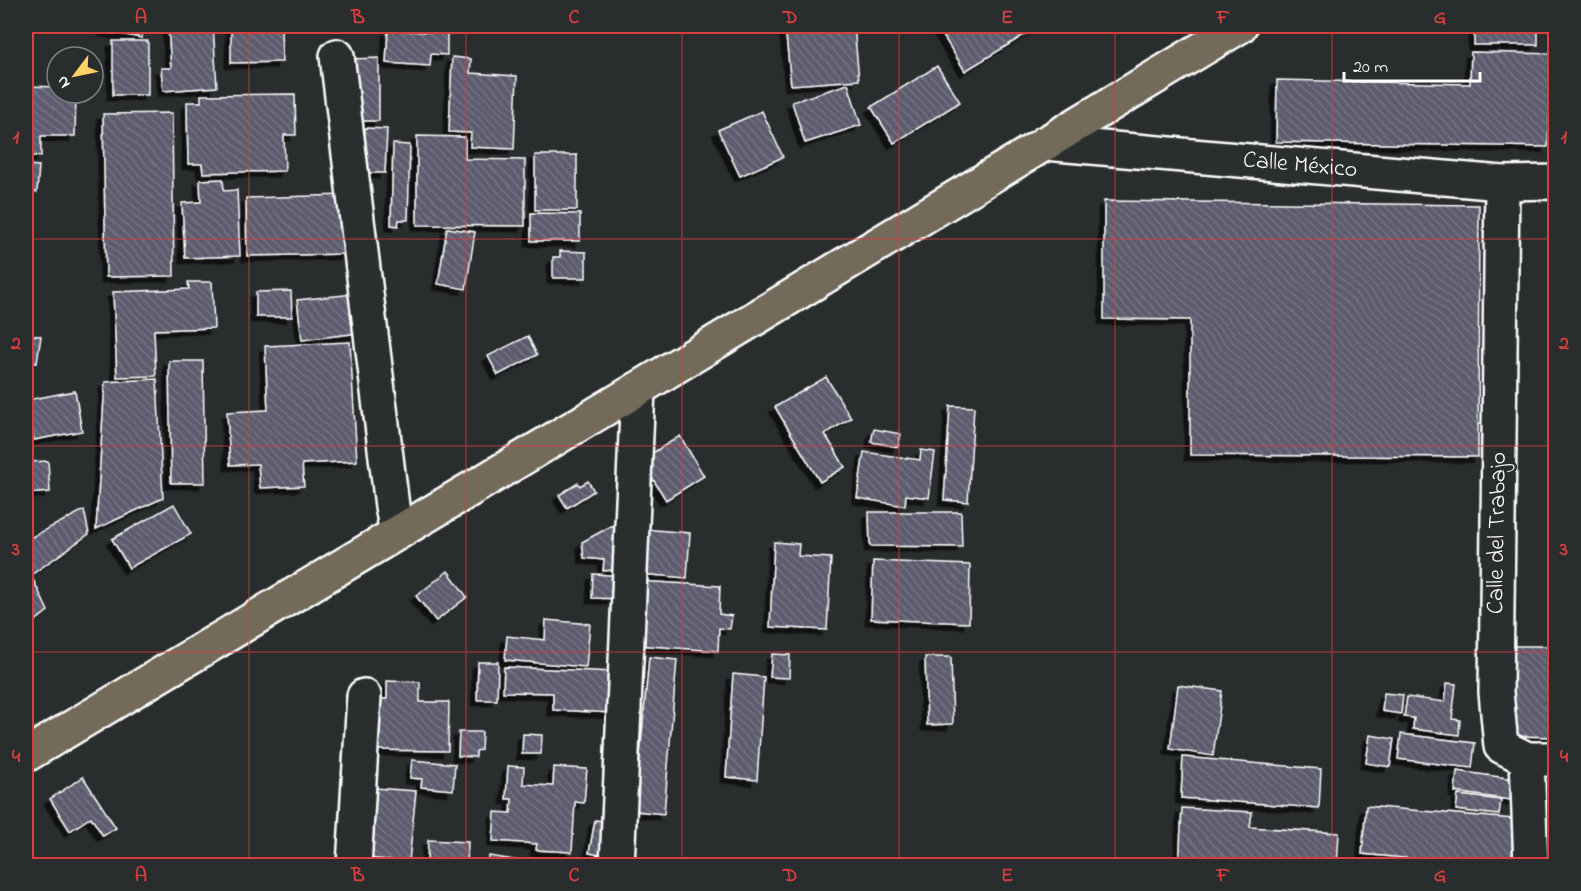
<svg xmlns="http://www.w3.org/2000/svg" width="1581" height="891" viewBox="0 0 1581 891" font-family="'Indie Flower',sans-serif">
<defs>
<pattern id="building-back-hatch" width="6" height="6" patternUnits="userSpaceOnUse" patternTransform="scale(1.5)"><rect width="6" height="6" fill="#5d5c6e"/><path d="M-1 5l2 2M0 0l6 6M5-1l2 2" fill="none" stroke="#757484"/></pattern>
<filter id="shadow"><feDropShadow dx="-5.5" dy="5.5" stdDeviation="0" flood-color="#0009"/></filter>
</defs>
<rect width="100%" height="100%" fill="#2a2d2e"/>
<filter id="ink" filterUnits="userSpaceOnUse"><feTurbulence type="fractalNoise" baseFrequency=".0167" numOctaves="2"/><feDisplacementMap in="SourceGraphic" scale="12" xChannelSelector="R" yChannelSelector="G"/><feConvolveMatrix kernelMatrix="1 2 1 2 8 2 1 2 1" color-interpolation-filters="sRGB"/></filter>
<g filter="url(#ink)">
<!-- building -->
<g fill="url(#building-back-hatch)" stroke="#fff" stroke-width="1.5" filter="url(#shadow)">
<path d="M106,26h38l-2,12 -37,-7z"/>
<path d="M168,26h45l4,61 -54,4 -2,-23h10z"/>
<path d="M231,26h50l1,36 -51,1z"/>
<path d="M785,26h69l5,54 -68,5z"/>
<path d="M937,26h102l-74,45z"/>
<rect x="1474" y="26" width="64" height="19"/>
<path d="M388,30l59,3v22l-16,-1 -1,12 -44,-3z"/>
<rect x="113" y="41" width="35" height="54"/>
<path d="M1471,52l85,2v65h-7l-1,28 -272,-5 1,-62 193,4z"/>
<path d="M452,57l19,2 -1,14 47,3 -3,73 -44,-2 1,-14 -22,-1z"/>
<path d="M379,58v63h-29v-62z"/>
<path d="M937,66l23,36 -66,41 -23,-36z"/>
<path d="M848,84l13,41 -56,18 -13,-41z"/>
<path d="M26,86l31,1v6h19l-1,43h-34v20h-15z"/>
<path d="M295,94l1,41h-12l1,36 -82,2 -1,-9h-14l-1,-62h14v-7z"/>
<path d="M762,111l21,46 -43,19 -22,-46z"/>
<path d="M172,113l2,163 -68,1 -3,-163z"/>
<path d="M365,128l22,1 -2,44h-22z"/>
<path d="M417,136l48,1v22l60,1v66l-108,-1z"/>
<path d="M393,144l17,1 -2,75h-9l-1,6 -7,-1z"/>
<rect x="535" y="155" width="42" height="55"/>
<path d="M26,165l13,1 -2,26 -11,-1z"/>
<path d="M223,179l1,12 13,-1 3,66 -55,2 -3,-55 19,-1 -1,-22z"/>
<path d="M344,195l2,59 -99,2 -1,-58z"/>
<path d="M1104,201l375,4 -1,252 -288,-2v-135l-86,-1z"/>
<path d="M531,213l49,1v27h-49z"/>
<path d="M447,228l28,4 -9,57 -28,-5z"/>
<path d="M560,251l26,1v26h-33v-21h7z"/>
<path d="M188,282h24l2,46 -60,2 2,46 -39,1 -4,-85 76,-3z"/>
<path d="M291,291l1,26h-36v-25z"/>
<path d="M354,294l5,39 -57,7 -5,-40z"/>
<path d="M26,335l15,1 -4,27 -11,-2z"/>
<path d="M528,336l9,19 -39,20 -10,-19z"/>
<path d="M350,342l7,119 -55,3 2,22 -44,2 -2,-24 -28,1 -3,-53 41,-2 -3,-64z"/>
<path d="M169,361h34l2,122h-34z"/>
<path d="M826,377l25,41 -26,16 20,33 -25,15 -45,-75z"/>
<path d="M157,379l6,119 -67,31 9,-147z"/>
<path d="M75,391l7,40 -48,9 -7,-40z"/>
<path d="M950,406l24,1 -6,95 -24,-2z"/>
<path d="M874,429l27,5 -3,13 -27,-5z"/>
<path d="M680,436l24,40 -38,24 -25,-40z"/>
<path d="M26,450h3v12l19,-1 2,31 -24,2z"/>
<path d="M921,450l14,2 -6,46 -23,-3 -1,11 -48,-8 7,-46 56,8z"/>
<path d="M588,481l6,10 -27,17 -8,-13 19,-12 2,3z"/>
<path d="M174,504l17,30 -62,34 -17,-29z"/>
<path d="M84,510l5,24 -58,41 17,36 -14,11 -8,-12v-70z"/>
<path d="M869,512h92l1,35 -92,-1z"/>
<path d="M617,523l9,46 -23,2 1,-11 -20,-2 -2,-16z"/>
<path d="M643,529l47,4 -3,45 -47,-4z"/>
<path d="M774,542l25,2 -1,12 33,2 -4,72 -57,-3z"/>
<path d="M873,561l97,4 -1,58 -98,-4z"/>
<path d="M448,571l19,26 -31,24 -20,-25z"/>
<path d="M593,574l32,2 -1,23 -32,-1z"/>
<path d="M639,581l81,5 -1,28 13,2 -2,13 -11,-1 -1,23 -82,-6z"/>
<path d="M546,620l44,4 -4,43 -81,-7 2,-24 38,4z"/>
<path d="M1512,646h44v91l-43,-1z"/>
<path d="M772,654l18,1 -1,23 -19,-1z"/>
<path d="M649,657l28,3 -13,154 -29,-3z"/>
<path d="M925,657h26l2,67 -26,1z"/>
<path d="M478,662h20l-1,38h-20z"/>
<path d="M504,667l111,5 -1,41 -61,-3v-17l-50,-1z"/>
<path d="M733,674l31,3 -7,103 -31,-3z"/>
<path d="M387,681l33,1v20h29l-1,49 -79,-1v-52l18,1z"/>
<path d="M1447,683l9,1 -4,35 8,1 -1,15 -46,-6 1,-11 -10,-1 3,-20 38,5z"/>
<path d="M1178,685l44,6 -9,65 -43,-7z"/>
<path d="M1384,693l19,2 -2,19 -19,-3z"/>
<path d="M459,732h23l-1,18 -5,1v6l-18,-1z"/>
<path d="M523,734l19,1 -1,19h-19z"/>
<path d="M1401,734l74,9 -3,25 -74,-9z"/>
<path d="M1370,735l24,4 -4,28 -24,-4z"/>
<path d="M1183,757l138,12 -2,39 -138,-10z"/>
<path d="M412,760l43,4 -2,26 -32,-3 1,-8 -12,-1z"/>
<path d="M508,766l16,1 -1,17 30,2 1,-19 33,2 -3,34 -9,-1 -3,50 -36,-2 1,-6 -44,-3 2,-29 16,1 1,-14h-6z"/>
<path d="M1457,771l64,9 -3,21 -63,-9z"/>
<path d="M83,777l33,51 -13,8 -12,-19 -21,14 -20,-32z"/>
<path d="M374,788l42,3 -7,71 -42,-4z"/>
<path d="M1458,795l43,5 -2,15 -43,-5z"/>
<path d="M1366,806l159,14 -4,46h-33l-126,-12z"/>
<path d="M1182,808l70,4 -2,15 89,6 -2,33h-158z"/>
<path d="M595,820l16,2 -6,34 -16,-3z"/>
<path d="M428,840l40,2 -1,24 -40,-1z"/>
<path d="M489,856l63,10h-64z"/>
</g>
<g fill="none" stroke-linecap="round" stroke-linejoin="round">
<!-- street casing -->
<g stroke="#fff" stroke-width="38">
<g id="street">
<path d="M337,56l55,450 5,27"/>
<path id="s1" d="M1045,143l457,40 54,-1"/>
<path d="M1502,183l-6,509 5,54 26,13h29"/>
<path d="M1527,759l4,107"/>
<path d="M354,866l10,-170"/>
<path d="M617,866l21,-477"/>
</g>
</g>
<!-- primary casing -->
<g stroke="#fff" stroke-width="38">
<path id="primary" d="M26,755l612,-366 602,-363"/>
</g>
<!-- street -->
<use href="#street" stroke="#2a2d2e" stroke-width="33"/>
<!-- primary -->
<use href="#primary" stroke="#736b5a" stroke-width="33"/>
</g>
</g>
<!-- grid -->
<path fill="none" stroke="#da3e3e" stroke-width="1.5" stroke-opacity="0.55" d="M249,26v840M466,26v840M682,26v840M899,26v840M1115,26v840M1332,26v840M26,239h1530M26,446h1530M26,652h1530"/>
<g text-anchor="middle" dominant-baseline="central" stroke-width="5" stroke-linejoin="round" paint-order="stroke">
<!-- street labels -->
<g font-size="24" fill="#fff" stroke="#2a2d2e">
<text stroke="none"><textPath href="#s1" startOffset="256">Calle México</textPath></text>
<text transform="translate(1498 533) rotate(-89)">Calle del Trabajo</text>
</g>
</g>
<!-- margin -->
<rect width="1581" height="891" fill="none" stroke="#2a2d2e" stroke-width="66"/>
<!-- north arrow -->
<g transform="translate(75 75) rotate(238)"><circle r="28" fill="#2a2d2e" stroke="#7f8182" stroke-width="1.5"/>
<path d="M0-4.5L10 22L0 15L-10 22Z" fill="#ffd166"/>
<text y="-9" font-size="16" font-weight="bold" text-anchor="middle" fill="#ffffff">N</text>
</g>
<!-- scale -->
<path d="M1344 72v9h136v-9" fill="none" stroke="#ffffff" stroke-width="3"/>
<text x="1353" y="72" font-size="18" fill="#ffffff" stroke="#2a2d2e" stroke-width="4.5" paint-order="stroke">20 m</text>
<rect x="33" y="33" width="1515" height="825" fill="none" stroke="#da3e3e" stroke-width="2"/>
<g font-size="20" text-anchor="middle" font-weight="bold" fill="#da3e3e">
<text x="141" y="23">A</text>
<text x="358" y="23">B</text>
<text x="574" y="23">C</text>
<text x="790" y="23">D</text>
<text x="1007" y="23">E</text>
<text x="1223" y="23">F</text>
<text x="1440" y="23">G</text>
<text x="16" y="143">1</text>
<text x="1564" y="143">1</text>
<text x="16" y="349">2</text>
<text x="1564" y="349">2</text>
<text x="16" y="555">3</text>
<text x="1564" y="555">3</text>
<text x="16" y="762">4</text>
<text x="1564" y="762">4</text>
<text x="141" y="881">A</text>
<text x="358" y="881">B</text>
<text x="574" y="881">C</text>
<text x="790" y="881">D</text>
<text x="1007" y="881">E</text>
<text x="1223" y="881">F</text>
<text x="1440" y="881">G</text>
</g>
</svg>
